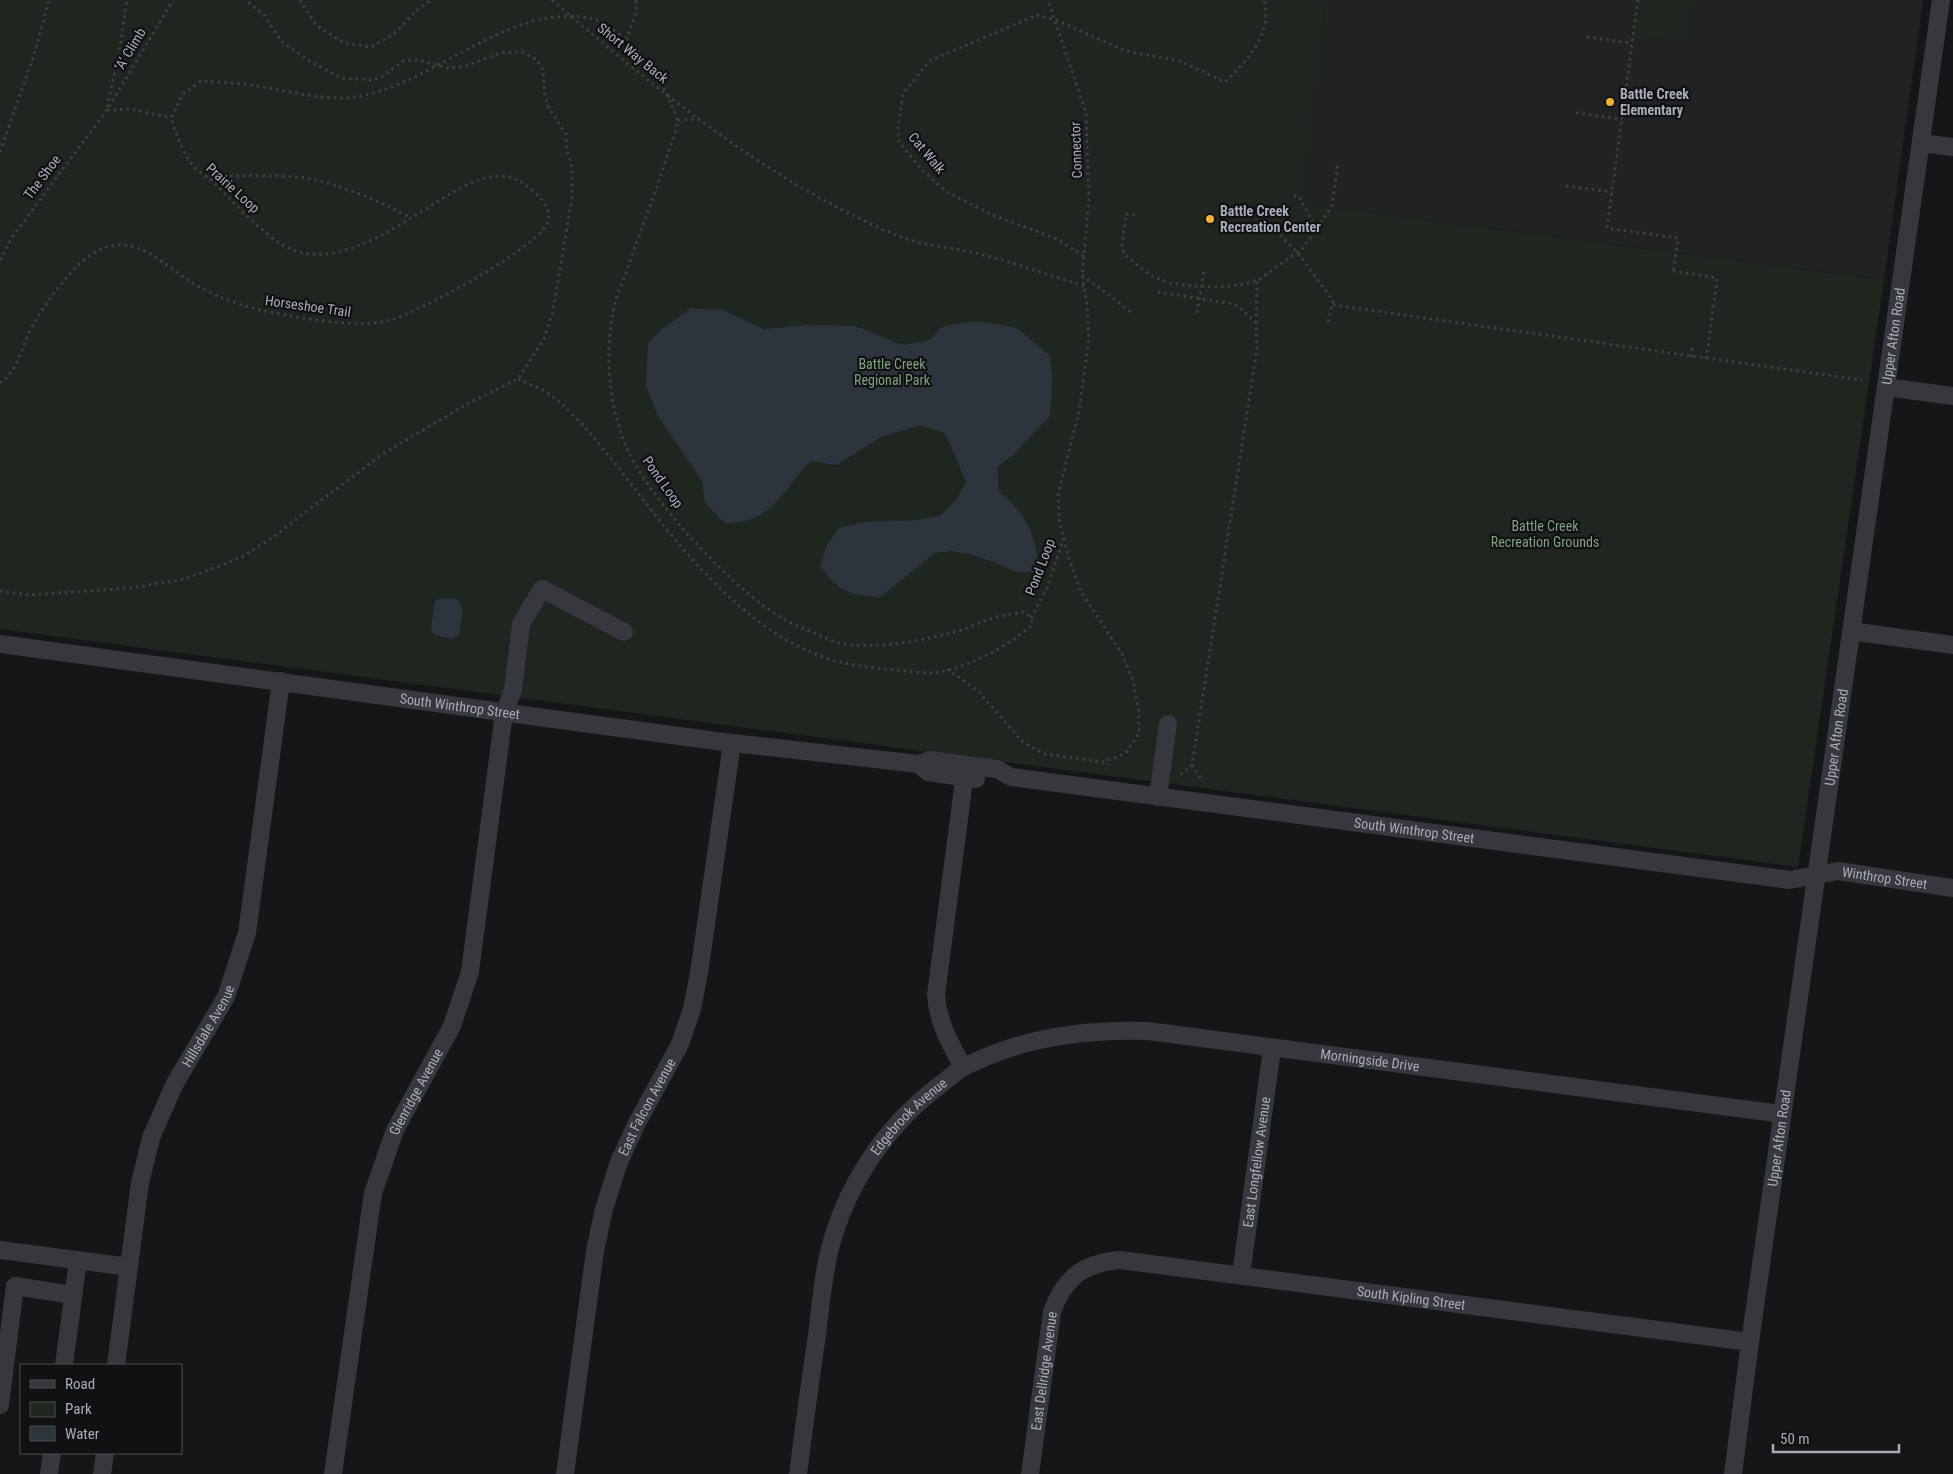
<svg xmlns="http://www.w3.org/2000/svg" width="1953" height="1474" viewBox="0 0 1953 1474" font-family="'Roboto Condensed',sans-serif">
<rect width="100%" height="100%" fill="#161618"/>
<!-- built -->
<path fill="#222225" d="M1326,0h597l-39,280 -587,-77z"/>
<!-- green -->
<g fill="#1e261f">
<path d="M0,0h1326l-28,203 586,77 -86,587 -1798,-238z"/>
<path d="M1640,0h50l-6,41 -49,-7z"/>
</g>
<!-- water -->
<g fill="#2c353c">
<path d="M691,308l32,2 40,19 46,-4 46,1 48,19 21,-3 8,-4 9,-11 35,-6 41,7 33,28 2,20 -2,40 -37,39 -16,12 2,25c31,26 35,41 41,79l-20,2 -40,-16 -28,-6 -17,2 -56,45c-33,-5 -38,-5 -59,-32l7,-21 12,-17 27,-6 52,-2 22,-4 16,-16 10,-18 -21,-49 -25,-8 -39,12 -44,28 -26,-4c-20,19 -31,46 -59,58 -8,3 -19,3 -27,5l-20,-21 -3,-22 -44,-65 -12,-29 2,-44 14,-14z"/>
<path d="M453,598c15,7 8,22 6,36l-6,5 -18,-4 -4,-5 3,-25 3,-6z"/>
</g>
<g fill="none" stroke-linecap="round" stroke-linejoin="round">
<!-- path -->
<g stroke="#3d3f44" stroke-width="3" stroke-dasharray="2.5 4" stroke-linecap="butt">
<path d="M300,0l16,25 28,18 27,4 23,-13 22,-23 15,-11"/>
<path d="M552,0c106,91 219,184 349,237 20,8 53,11 75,16 36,9 72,22 108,33"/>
<path d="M1638,0l-31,228 71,10 -5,35"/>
<path d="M1587,37l45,6"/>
<path d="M626,40l10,-27v-13"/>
<path d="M107,107l12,-53 8,-54"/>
<path d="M107,110l25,-1 39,9"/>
<path d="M1576,113l46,6"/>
<path d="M678,120l23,-1"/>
<path d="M0,152l34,-97 15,-55"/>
<path d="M211,179l11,-3c29,0 60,-2 89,3 27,5 76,25 100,39"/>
<path d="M1566,186l46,6"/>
<path d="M1294,196h5l17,33"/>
<path d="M1135,215l-9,-1 -4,32 2,8 27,22 19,7 23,3 28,1 24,-3 15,-5 43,-31 29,-42 6,-44"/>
<path d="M1280,235l18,18 35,48 -6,25"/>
<path d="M1084,256l-29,-18 -60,-22 -48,-24 -25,-22 -23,-28 -1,-15 5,-33 26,-33 108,-46 19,5 69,31 55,10 45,21c22,-21 48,-48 39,-82"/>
<path d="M0,260l13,-24 94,-126 66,-110"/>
<path d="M1673,271l44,7 -4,33"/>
<path d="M1082,275l49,37"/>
<path d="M1158,292l70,11 10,3 18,17 1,26 -65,416 -15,12"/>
<path d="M1333,305l529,75"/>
<path d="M1197,313l7,-43"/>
<path d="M1256,323l1,-43"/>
<path d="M1691,357l1,-11"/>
<path d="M1706,359l7,-48 -3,-3"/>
<path d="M518,379c11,5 25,10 34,17 32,26 58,61 83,93 50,65 113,144 194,170 22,7 45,9 67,11 11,1 23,3 34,3 33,-2 77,-26 102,-48l-1,-7"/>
<path d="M0,383c18,-12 21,-35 31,-54 12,-23 27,-42 44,-61 12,-13 32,-25 51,-23 26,4 47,27 70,40 38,22 78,29 121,35 23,3 47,6 69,1 27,-5 162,-77 163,-103 0,-10 -7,-19 -14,-25 -8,-7 -13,-12 -23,-15 -19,-6 -38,3 -55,12 -46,25 -119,88 -174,55 -17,-10 -34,-27 -48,-41 -8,-8 -16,-17 -25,-25 -4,-3 -10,-6 -14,-10 -12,-12 -20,-35 -25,-51l12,-24 18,-13c18,1 37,2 55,5 37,5 72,18 109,9 73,-15 149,-95 229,-76 34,15 64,50 77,85 3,6 7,13 6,19 -1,11 -7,23 -10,33 -12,40 -28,78 -41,117 -5,13 -11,26 -13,39 -8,43 -4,90 11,130 22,55 109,148 161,178 9,5 21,9 31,14 8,3 17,8 26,10 38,5 79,-3 116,-13 11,-3 21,-9 32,-12 11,-4 23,-5 34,-7l7,6"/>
<path d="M0,591l29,4 102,-7 54,-9 57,-22 34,-22 105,-80 86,-51 51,-25 26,-40 9,-28 19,-113v-31l-5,-16 -1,-17 -17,-26 -4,-12 -2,-26 -6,-10 -15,-8h-11l-11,1 -37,14 -16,1 -29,-8 -15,1 -22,16 -9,3 -31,-2 -30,-16 -30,-21 -16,-25 -20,-16"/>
<path d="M1031,618l16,-30 17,-50"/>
<path d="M947,669l31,22 45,51 21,12 59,8 22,-8 14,-21v-20l-6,-33 -11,-26 -41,-62 -12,-33 -9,-35 -2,-29 21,-84 10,-72 -2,-34 -5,-30 7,-75 -3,-87 -38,-113"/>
<path d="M1192,765l11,17"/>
</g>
<!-- minor -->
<g stroke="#37383d" stroke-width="18">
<path d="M1921,143l32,4"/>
<path d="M1886,387l67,9"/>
<path d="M1851,631l102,14"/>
<path id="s1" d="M0,644l716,97 203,23 11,-4 67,9 14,8 779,103 48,-9 115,17"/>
<path d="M919,764l9,8 48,7"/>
<path d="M1158,797l10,-73"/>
<path d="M963,1067c-13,-23 -25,-45 -27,-72l30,-230"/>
<path d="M0,1250l129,17"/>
<path id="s2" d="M1241,1275l31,-226"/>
<path d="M64,1365l14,-105"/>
<path id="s3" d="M116,1365l24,-182 11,-45 23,-53 52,-88 21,-64 34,-252"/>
<path d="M0,1405l15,-119 58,9"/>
<path d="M49,1474l3,-21"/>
<path d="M102,1474l3,-21"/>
<path id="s4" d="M333,1474l40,-281 22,-63 57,-104 18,-54 34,-259 9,-23 8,-66 21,-35 82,43"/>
<path id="s5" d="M565,1474l30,-223 9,-42 15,-47 18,-39 43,-79 12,-35 7,-36 33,-230"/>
<path id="s6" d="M798,1474c6,-46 12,-93 19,-139 4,-31 6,-63 15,-94 18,-62 56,-117 108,-156 8,-6 16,-14 24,-18 58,-30 121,-38 184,-36l634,83"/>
<path id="s7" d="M1030,1474l22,-162c12,-34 31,-49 68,-52l630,82"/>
<path id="s8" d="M1733,1474l17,-132 191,-1342"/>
</g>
</g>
<!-- markers -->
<g fill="#f2b134" stroke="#111113" stroke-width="2">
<circle cx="1610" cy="102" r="5"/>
<circle cx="1210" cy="219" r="5"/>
</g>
<g text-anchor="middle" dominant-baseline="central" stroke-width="4.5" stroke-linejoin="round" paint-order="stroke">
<!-- street labels -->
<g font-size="14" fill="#a8adb8" stroke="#111113">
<text transform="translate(130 49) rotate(-59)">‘A’ Climb</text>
<text transform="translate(633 53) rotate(39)">Short Way Back</text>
<text transform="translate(1076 150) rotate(-92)">Connector</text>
<text transform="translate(927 153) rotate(50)">Cat Walk</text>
<text transform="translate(42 177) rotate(-53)">The Shoe</text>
<text transform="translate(233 188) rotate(42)">Prairie Loop</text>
<text transform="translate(308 306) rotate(8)">Horseshoe Trail</text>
<text stroke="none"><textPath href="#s8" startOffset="1149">Upper Afton Road</textPath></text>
<text transform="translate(663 482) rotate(55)">Pond Loop</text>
<text transform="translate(1040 567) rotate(-69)">Pond Loop</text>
<text stroke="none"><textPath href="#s1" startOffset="464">South Winthrop Street</textPath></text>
<text stroke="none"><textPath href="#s8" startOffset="744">Upper Afton Road</textPath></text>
<text stroke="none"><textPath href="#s1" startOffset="1429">South Winthrop Street</textPath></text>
<text stroke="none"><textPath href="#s1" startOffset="1904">Winthrop Street</textPath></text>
<text stroke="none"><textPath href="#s3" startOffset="356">Hillsdale Avenue</textPath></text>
<text stroke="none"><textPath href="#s6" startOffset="872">Morningside Drive</textPath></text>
<text stroke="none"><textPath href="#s4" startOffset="394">Glenridge Avenue</textPath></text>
<text stroke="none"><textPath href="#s5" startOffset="379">East Falcon Avenue</textPath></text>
<text stroke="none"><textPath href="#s6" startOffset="384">Edgebrook Avenue</textPath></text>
<text stroke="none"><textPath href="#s8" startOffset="339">Upper Afton Road</textPath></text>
<text stroke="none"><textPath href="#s2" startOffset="114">East Longfellow Avenue</textPath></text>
<text stroke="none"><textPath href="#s7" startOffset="549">South Kipling Street</textPath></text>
<text stroke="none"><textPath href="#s7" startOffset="104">East Dellridge Avenue</textPath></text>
</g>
<!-- poi labels -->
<g font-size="14" font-weight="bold" fill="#a8adb8" stroke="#111113" text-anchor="start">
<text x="1620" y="94">Battle Creek<tspan x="1620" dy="16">Elementary</tspan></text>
<text x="1220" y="211">Battle Creek<tspan x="1220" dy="16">Recreation Center</tspan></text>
</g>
<!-- park labels -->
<g font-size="14" fill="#7fa381" stroke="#111113">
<text x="892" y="364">Battle Creek<tspan x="892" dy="16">Regional Park</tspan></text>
<text x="1545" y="526">Battle Creek<tspan x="1545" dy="16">Recreation Grounds</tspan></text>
</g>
</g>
<!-- legend -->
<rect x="20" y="1364" width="162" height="90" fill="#111113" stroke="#4d4f55"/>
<rect x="30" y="1380" width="25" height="8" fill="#37383d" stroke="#4d4f55"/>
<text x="65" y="1389" font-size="15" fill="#a8adb8">Road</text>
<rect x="30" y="1402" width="25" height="15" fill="#1e261f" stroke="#4d4f55"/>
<text x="65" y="1414" font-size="15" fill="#a8adb8">Park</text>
<rect x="30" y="1426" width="25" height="15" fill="#2c353c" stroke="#4d4f55"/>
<text x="65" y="1439" font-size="15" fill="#a8adb8">Water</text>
<!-- scale -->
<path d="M1773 1444v8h126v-8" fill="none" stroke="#a8adb8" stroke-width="2.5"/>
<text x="1780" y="1444" font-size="15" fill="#a8adb8" stroke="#111113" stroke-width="4" paint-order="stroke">50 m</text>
</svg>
